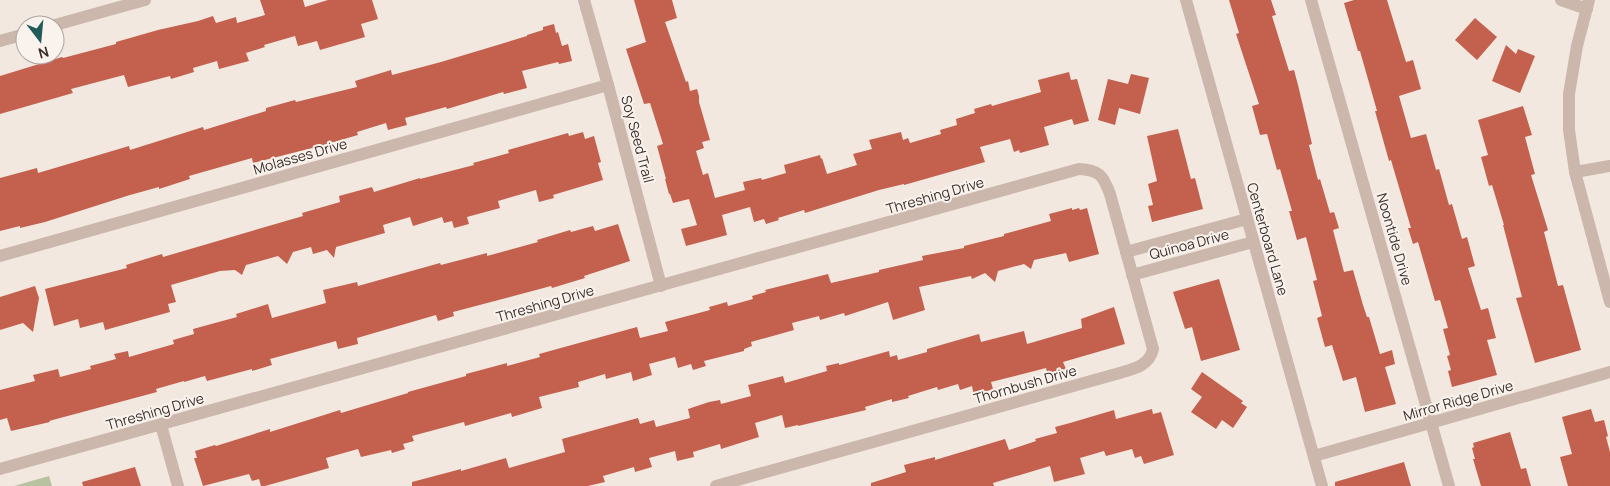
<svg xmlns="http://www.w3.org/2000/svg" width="1610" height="486" viewBox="0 0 1610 486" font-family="Manrope,sans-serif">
<rect width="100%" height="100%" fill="#f3e8e0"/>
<!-- green -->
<path fill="#b9c2a0" d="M49,476l3,10h-38z"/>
<!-- building -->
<g fill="#c3614e">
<path d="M260,0h43l2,7 23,-7h44l6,19 -17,5 4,13 -45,13 -3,-9 -19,5 -3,-10 -31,9 1,2 -19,6 3,8 -30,8 -2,-8 -24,7 1,4 -23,7 -1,-3 -42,11 -4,-12 -53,14 2,4 -73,21v-38l62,-19 1,1 53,-14v-2l42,-12 40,-9 15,-5 3,7 20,-6 1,6 28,-8z"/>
<path d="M634,0h38l5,18 -12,4 21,60 2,-1 2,10 7,-2 2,7v6l11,38 -8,2 2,6 -8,3 7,24 5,-2 7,25 30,-8 -2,-8 18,-4 1,2 24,-7 -2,-8 36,-10 1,4 1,-1 5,16 30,-9 -4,-11 19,-5 -3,-9 32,-8 2,8 5,-2 2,5 31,-9 -1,-4 17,-5 -1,-6 19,-6 -1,-4 17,-5 1,2 49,-14 -3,-12 31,-8 2,8 6,-1 12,42 -15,4 -2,-6 -28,8 5,18 -29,8 -1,-3 -5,2 -4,-13 -30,8 5,15 -81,23v-1l-25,6 -74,23 -1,-3 -26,8 1,2 -13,4 -2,-5 -10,3 -4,-15 -28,8 5,20 -41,11 -5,-17 16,-4 -8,-26 -16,4 -3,-9h-1l-4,-15h1l-9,-33 6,-2 -13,-41 -6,1 -18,-55 20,-7z"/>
<path d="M1229,0h42l5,15 -4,1 17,55 5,-1 4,15 14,59 -3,1 9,35 2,-1 10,34 4,-1 5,16 -6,2 11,42 9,-2 10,35 4,12h2l11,37 12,-4 3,14 -10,3 11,37 -31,8 -9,-35 -13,4 -11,-36 -7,2 -8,-29 5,-2 -9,-35 4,-1 -11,-43 -9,3 -8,-29h3l-12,-42 -3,1 -10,-36 -7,1 -8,-29 7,-2 -23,-70 3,-1z"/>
<path d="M1354,0h33l19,62 7,-2 8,29 -22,7 12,42 15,-4 10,36 3,-1 10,36 3,-1 10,35 5,-2 8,29 -7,2 13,42 7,-2 8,30 -9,2 10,35 -45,12 -4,-16 3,-1 -4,-14 3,-1 -7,-26 5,-1 -8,-28 -5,1 -17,-59 -5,2 -5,-16h3l-20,-68 -2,1 -14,-50h2l-17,-60h-2l-14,-48z"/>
<path d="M1475,18l22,19 -20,23 -22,-20z"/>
<path d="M554,24l2,9 2,-1 4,14 6,-2 4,17 -13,3 -1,-2 -36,9 5,17 -23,6 -1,-2 -56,17 -1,-2 -41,11 2,7 -19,5 -2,-7 -29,9 1,3 -38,11 -67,17 -1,-5 -63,18 1,3 -31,10v-2l-29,8 -85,27 -25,6v-2l-20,5v-53l37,-10 1,5 91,-27 1,4 73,-23 1,3 62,-19v-3l29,-8 1,2 61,-15 -2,-6 36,-11 1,5 49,-13 86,-26v-1l16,-5v-3z"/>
<path d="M1506,45l10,9 2,-5 17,7 -15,37 -28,-12z"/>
<path d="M1131,74l18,4 -9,36 -21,-6 -4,17 -17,-5 10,-41 20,5z"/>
<path d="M1523,106l9,29 -7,2 10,37 -4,1 17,55 -4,2 14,54 5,-1 18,65 -46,13 -19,-65 6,-1 -19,-72h1l-12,-40 -3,1 -8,-29 7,-2 -10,-35z"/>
<path d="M1178,129l13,50 4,-1 8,31 -51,13 -4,-16 5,-1 -5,-21 9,-3 -10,-45z"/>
<path d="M583,132l2,7 9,-3 7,26 -3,1 5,17 -50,15 1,3 -15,4 -3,-12 -38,11 2,7 -33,9 2,7 -15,4 -2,-7 -8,2 -2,-6 -29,9 -3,-9 -27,8 2,8 -49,14 -2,11 -7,-8 -14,4 -2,-7 -18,5 -6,12 -9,-8 -32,9 -4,10 -7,-5 -15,1 -49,14 5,17 -8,2 2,8 -65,18 -2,-8 -23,6 -2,-9 -24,7 -9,-37 82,-21 -1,-3 36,-11 1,3 140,-41 -1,-3 38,-11 -1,-6 33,-9 2,5 46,-14v1l54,-14 -1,-2 36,-10 -1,-3 60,-17 1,3z"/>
<path d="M1072,208v2l7,-2 1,2 7,-2 12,46 -30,8 -3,-9 -32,7 -3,9 -7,-5 -26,7 -3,11 -10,-9 -13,6 -1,-3 -52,11 6,23 -32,10 -5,-18 -43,14 -1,-3 -24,7 -1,-4 -27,7 2,7 -43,12 1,4 -8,3v2l-40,10 2,5 -13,4 -2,-6 -13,4 -3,-11 -26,7 3,11 -19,6 -2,-9 -25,7 -1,-5 -27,8 1,5 -40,10 3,11 -30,9 -1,-4 -46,13 -1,-4 -52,14 2,5 -11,3 2,5 -13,4 -1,-3 -30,7 -3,-8 -32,9 3,10 -64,18h-4l-2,-7 -7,2 -3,-7 -46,12 -9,-28h3l-2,-7 20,-6 1,1 54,-17v3l70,-22 1,3 67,-20v-1l58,-16v-2l41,-11v3l33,-9 -1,-3 98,-27 3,11 28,-7 -3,-9 45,-12 -1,-3 18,-5 1,4 25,-7 -1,-3 14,-4 -1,-2 63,-16 3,9 48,-11v-2l44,-10 -1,-4 42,-8v-2l40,-10v-2l47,-13 -2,-7z"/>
<path d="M618,224l12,37 -46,15 1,2 -33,10 -1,-2 -98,26 1,4 -16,5 -2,-6 -79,23 1,6 -20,5 -2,-8 -66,18 2,6 -20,6v-2l-45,12 -2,-5 -21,6v-1l-28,8 1,3 -108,29 1,1 -39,9 -4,-13 -7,2v-30l35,-9 -2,-6 25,-6 2,8 31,-8 -1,-3 26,-7 -2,-5 14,-3 1,6 45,-13 -1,-4 21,-6 -1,-5 44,-12 -1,-3 32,-10 4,14 54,-15 -3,-13 34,-8 1,4 82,-23 1,2 46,-12v3l51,-14 -1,-2 33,-10 1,2 22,-6 2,5z"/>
<path d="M1219,279l21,71 -39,11 -9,-34 -7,2 -12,-37z"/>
<path d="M35,286l4,12 -6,34 -10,-9 -23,7v-33z"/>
<path d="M1114,307l11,37 -62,18 3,7 -18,6 -2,-7 -55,14 2,7 -19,7 -2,-10 -12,4 -2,-6 -20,6 -1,-3 -29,9 1,2 -17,4v-3l-27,8 1,3 -68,16v-1l-13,3 -3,-13 -27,8 4,14 -38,12 -1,-5 -27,8 1,5 -17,4 -2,-10 -26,7 3,9 -17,5 -1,-5 -31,9 2,6 -17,4h-176v-4l49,-13v2l45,-13 3,10 56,-16 -3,-13 76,-21 2,6 14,-4 2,7 34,-9 -2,-9 21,-7 11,-2 1,4 30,-8 -3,-11 35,-9 2,7 42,-12 -1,-5 13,-3v2l50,-14 1,6 7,-2 1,5 29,-8v-3l52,-15 2,8 43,-11 3,13 55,-16 -1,-9z"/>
<path d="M1202,372l41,29 -2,2 6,4 -14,21 -11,-8 -6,9 -25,-17 11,-15 -11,-8z"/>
<path d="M1152,409l1,5 8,-2 13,43 -30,9 -3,-8 -6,2 -3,-9 -26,7 -2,-5 -24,7 5,16 -31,8 -4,-16 -57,17 1,3h-123v-3l35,-11 -2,-7 31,-8v3l70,-21 4,11 27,-9 -1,-2 22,-6 -2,-6 15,-4 44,-13 2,9z"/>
<path d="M1591,409l4,13 9,-2 4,16 -2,1 4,15v34h-42l-8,-29 12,-3 -10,-37z"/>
<path d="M1510,432l11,37 5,-1 5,18h-50l-8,-27h2l-3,-11 2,-1 -1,-4z"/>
<path d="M1404,462l7,24h-76v-4z"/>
<path d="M135,467l6,19h-58l-1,-4z"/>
</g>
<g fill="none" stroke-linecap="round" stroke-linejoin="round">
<!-- minor -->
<g stroke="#cbb7ac" stroke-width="12">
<path d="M584,0l24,85 53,201"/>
<path d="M1186,0l136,486"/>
<path d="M1311,0l138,486"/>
<path d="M1561,0l26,9"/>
<path d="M1589,0l-12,46 -8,48v36l6,42 35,130"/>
<path d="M55,25l90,-25"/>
<path d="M0,41l25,-7"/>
<path d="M1575,172l35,-6"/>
<path d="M1126,252l121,-33"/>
<path d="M0,256l608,-171"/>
<path d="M1132,275l121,-33"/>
<path d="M161,425l17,61"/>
<path d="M1314,456l296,-84"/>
<path d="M0,469l1079,-300c20,1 24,6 31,25l43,155c-4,18 -21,20 -37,25l-400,112"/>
</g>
</g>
<g text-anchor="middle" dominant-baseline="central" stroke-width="4" stroke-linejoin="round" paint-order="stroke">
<!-- street labels -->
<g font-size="14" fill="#392e2b" stroke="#faf3ed">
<text transform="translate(638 139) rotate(75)">Soy Seed Trail</text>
<text transform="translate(300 156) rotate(-16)">Molasses Drive</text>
<text transform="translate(935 195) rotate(-16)">Threshing Drive</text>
<text transform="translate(1268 239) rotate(74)">Centerboard Lane</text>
<text transform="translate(1395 239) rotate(74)">Noontide Drive</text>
<text transform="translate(1189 244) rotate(-15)">Quinoa Drive</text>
<text transform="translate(545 303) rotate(-16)">Threshing Drive</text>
<text transform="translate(1025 384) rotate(-16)">Thornbush Drive</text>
<text transform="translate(1458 400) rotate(-16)">Mirror Ridge Drive</text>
<text transform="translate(155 411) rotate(-16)">Threshing Drive</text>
</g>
</g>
<!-- north arrow -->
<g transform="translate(40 40) rotate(164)"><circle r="24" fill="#faf3ed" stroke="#ada49f"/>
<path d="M0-4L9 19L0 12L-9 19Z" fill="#215a59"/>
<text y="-8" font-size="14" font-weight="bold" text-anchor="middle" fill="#392e2b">N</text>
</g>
</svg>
